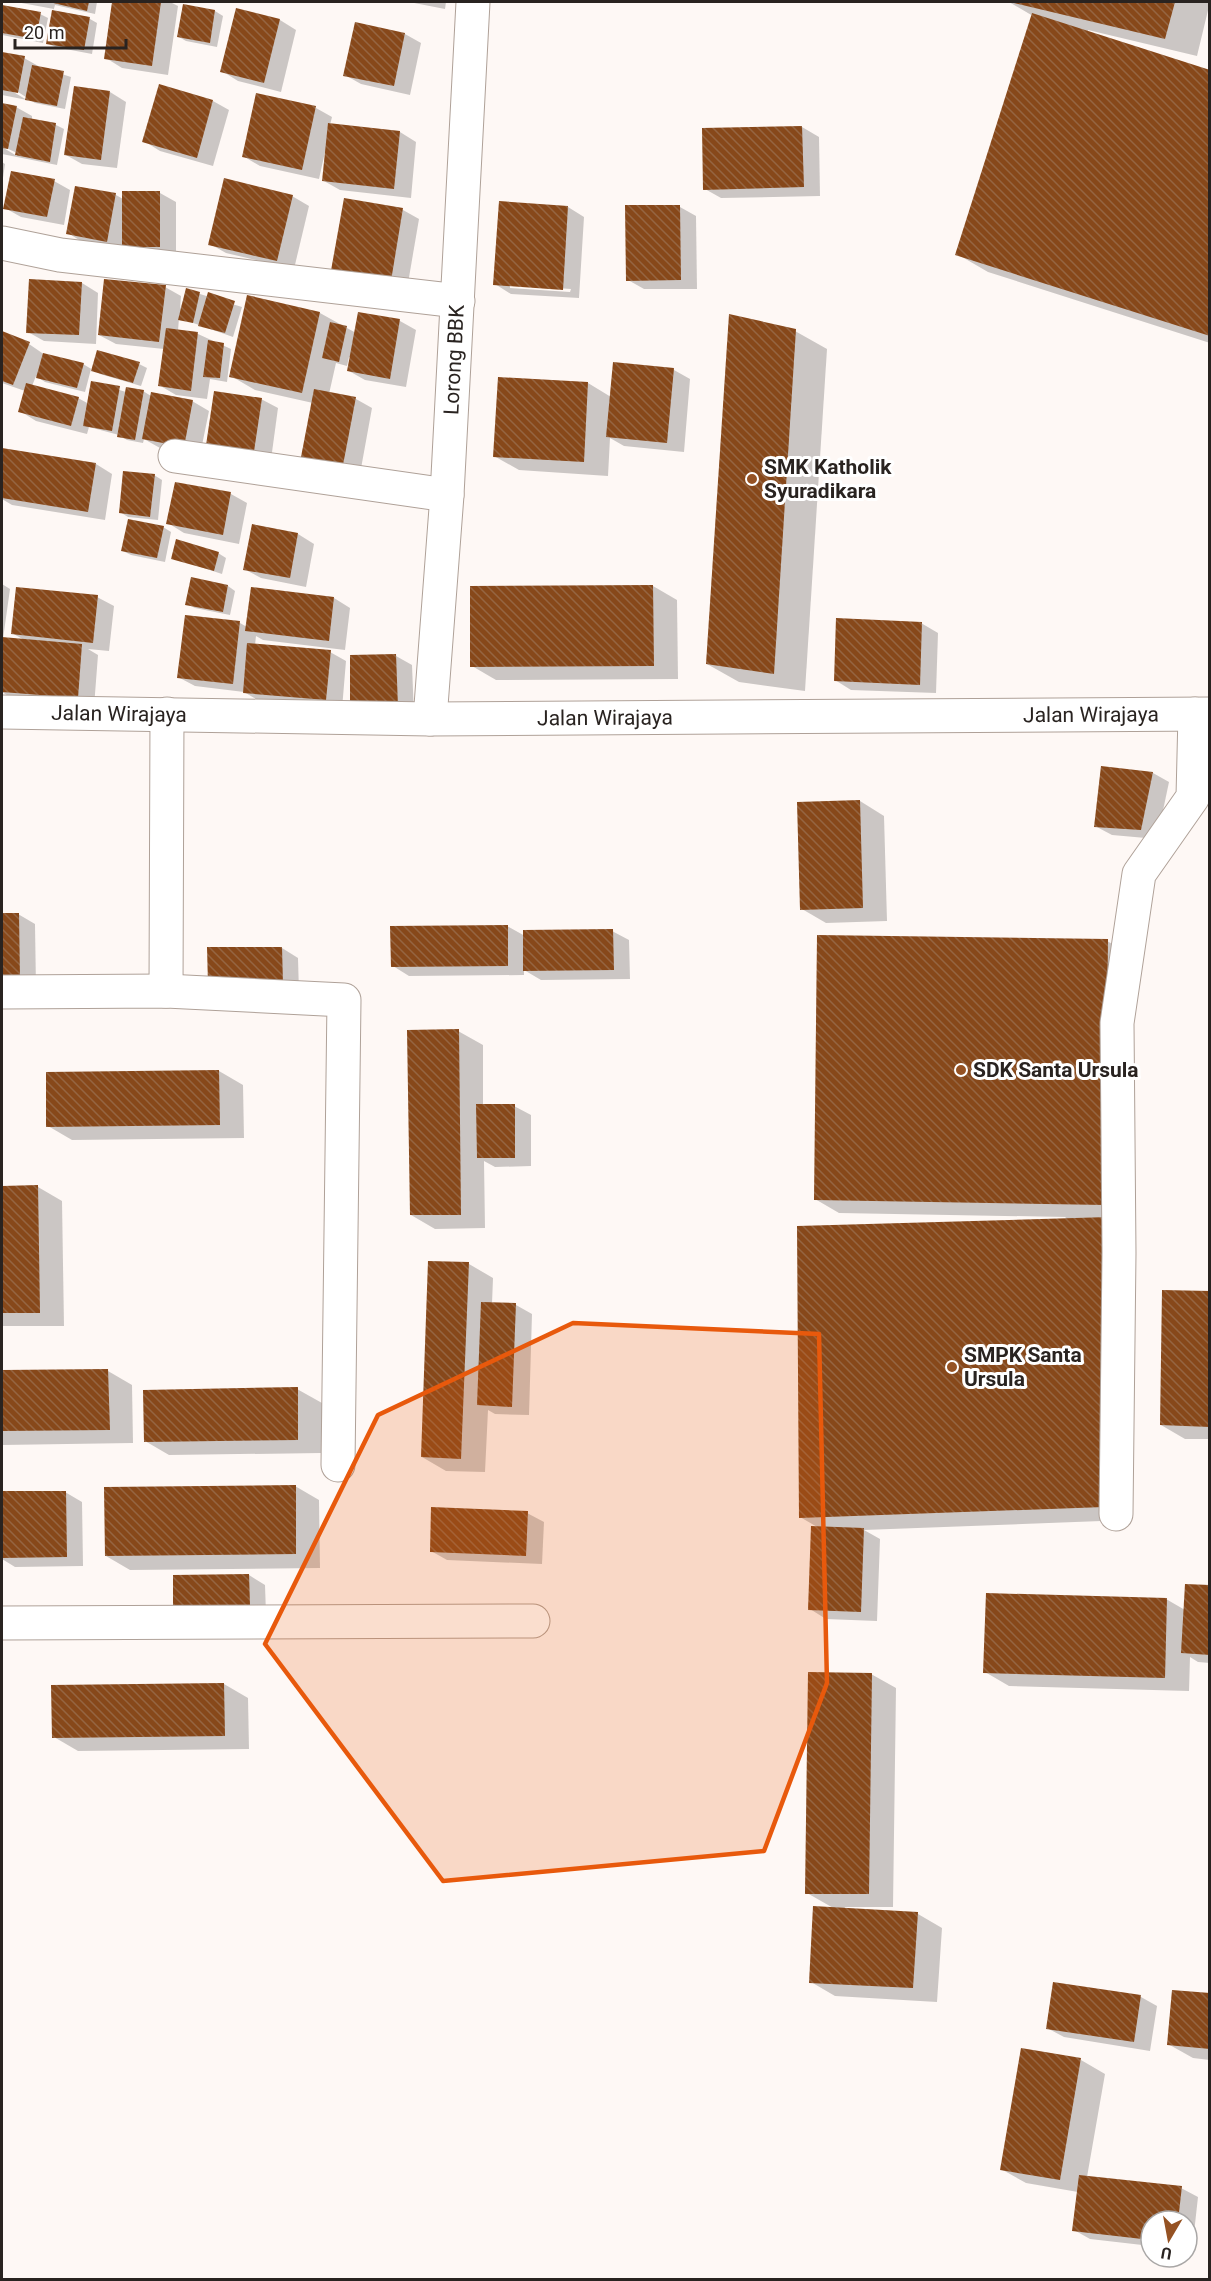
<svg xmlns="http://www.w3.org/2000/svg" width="1211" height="2281" viewBox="0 0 1211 2281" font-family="Roboto,sans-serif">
<defs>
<pattern id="building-back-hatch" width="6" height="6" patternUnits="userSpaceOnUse" patternTransform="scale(1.5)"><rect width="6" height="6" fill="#87481a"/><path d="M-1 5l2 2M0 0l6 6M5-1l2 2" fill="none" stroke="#956542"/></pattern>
</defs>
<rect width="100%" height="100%" fill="#fef8f5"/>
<!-- shadow -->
<g fill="#0003" fill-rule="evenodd">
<path d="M16,2h81l-2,12 -40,-9 -2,7 37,7 7,4 -5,31 -37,-7 -8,-4 7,-34z"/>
<path d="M114,2h56l8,4 -10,69 -46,-7 -16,-10z"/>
<path d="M409,2h37l-1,7z"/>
<path d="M1009,2h201l-13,54 -109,-26v3l122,39v271l-222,-71 -31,-18 76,-238z"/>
<path d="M2,6l38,8 8,4 -5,25 -41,-8z"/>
<path d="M185,6l30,5 8,5 -6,31 -31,-6 -7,-4z"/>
<path d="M237,10l43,10 16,10 -15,62 -43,-11 -16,-10z"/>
<path d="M405,34l16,9 -11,52 -49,-11 -16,-9z"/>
<path d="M2,54l22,4 16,9 31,10 -6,32 -30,-6 -23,-15 -2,2 17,10 -25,-5z"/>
<path d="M110,92l16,10 -9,66 -35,-4 -16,-9z"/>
<path d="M213,101l16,9 -16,56 -53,-15 -16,-10z"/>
<path d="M2,104l14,3 16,9v4l24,5 8,4 -7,36 -55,-11v-7l15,9v-3l-15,-7z"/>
<path d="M316,108l16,9 -2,8 70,7 16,10 -5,56 -71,-8 -16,-9 3,-29h-2l-6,27 -59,-13 -17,-10z"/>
<path d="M802,127l17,10 1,59 -99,2 -16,-9 -2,-59z"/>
<path d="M2,162l3,2 -3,21z"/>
<path d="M54,181l16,9 -6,35 -43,-8 -16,-9z"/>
<path d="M77,187l39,8 7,4 37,-6 16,9v53l-92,-12 -16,-10z"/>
<path d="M292,196l17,10 -15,63 -68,-16 -16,-9z"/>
<path d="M345,200l58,10 16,9 -13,76 -58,-10z"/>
<path d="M501,203l67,4 16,10 -5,81 -68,-4 -16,-10zM510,285l61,4 -1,3 -60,-4z"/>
<path d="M680,207l16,9 1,73h-53l-16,-9z"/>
<path d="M82,283l16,10 -2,51 -52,-3 -16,-9z"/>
<path d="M165,287l16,9 -1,13 7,-19 55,17 -9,30 -54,-19 -1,13 20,3 33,15 -4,33 -17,-3 -3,20 -31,-4 -17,-10 5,-36 -48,-5 -17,-9z"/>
<path d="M248,297l72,16 36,20 44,-12 16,9 -10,57 -41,-7 -16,-9 2,-14h-2l-2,9 -11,-3 -7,31 27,5 16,9 -12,66 -41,-8 -16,-10 10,-53 -58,-13 -24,-14z"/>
<path d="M795,331l32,18 -22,342 -66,-9 -32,-18z"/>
<path d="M2,333l27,11 16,11 38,9 10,6 46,-6 8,4 -6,18 -41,-12 -9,-5 -6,23 -40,-10 -9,-6 -4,10 46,12 11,6 4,-22 33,10 17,-1 8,5 41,5 17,10 -9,44 -40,-7 -16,-9 -1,4 -16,-3 -8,-5 -30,-8 -2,7 -51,-13 -16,-10 5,-20 -23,-8z"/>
<path d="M615,363l59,7 16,9 -6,73 -60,-6 -14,-8 -2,38 -89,-6 -25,-14 5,-78 89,5 23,14z"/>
<path d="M261,399l17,9 -8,59 -47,-7z"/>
<path d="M3,450l93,14 16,10 -7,46 -93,-15 -10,-6z"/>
<path d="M154,475l8,5 -4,40 -30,-3 -8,-5z"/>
<path d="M176,484l55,10 16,9 -8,41 -55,-11 -16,-10z"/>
<path d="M163,527l8,5 -6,30 -34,-7 -8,-4z"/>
<path d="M298,534l16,10 -8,43 -45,-9 -17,-9z"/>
<path d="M218,553l8,5 -4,16 -49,-16z"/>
<path d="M2,584l8,5 -7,50 23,2 -14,-8 85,-36 17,9 -5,45 -21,-2 10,6 -4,52 -79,-7 -13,-8z"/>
<path d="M228,586l7,5 -5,24 -35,-7 -8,-4z"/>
<path d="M653,586l24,14 1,79 -182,1 -24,-14z"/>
<path d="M334,598l16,10 -5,42 -82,-10 -7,-4 -1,9 75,7 16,9 -4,48 -81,-7 -17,-10 -49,-6 -17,-9 8,-61 54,7 7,4z"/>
<path d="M921,623l17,10 -2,60 -85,-3 -16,-10z"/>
<path d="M351,656h45l16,9 2,51h-46z"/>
<path d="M1102,768l51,5 16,9 -12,57 -45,-4 -17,-9z"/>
<path d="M860,801l24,15 3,105 -61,2 -24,-14z"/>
<path d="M18,914l17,10 1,65h-34v-74z"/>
<path d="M507,926l18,10 87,-5 17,9 1,39 -89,1 -17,-10v5l-115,1 -16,-10z"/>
<path d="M1107,941l25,14 -4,565 -264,10 16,9 -3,82 -51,-2 -16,-10 9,-81 -19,-11 266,-300 -227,-4 -24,-14z"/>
<path d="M282,948l16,10 1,35 -73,1z"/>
<path d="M458,1031l25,14v61h31l17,9v51l-36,1 -11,-6 1,67 -50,1 -24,-14z"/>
<path d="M219,1071l24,14 1,53 -172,2 -24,-14z"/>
<path d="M2,1187h36l24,14 2,125h-62z"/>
<path d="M469,1264l24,14 -1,26 24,1 16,9 -3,101 -34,-1 -7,-4 -3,62 -39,-1 -24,-14z"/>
<path d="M1210,1293v146h-25l-24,-14z"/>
<path d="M108,1371l24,14 1,58 -131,2v-73z"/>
<path d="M297,1389l25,14v50l-153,2 -24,-14z"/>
<path d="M295,1486l24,14 1,68 -190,2 -24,-14z"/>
<path d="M65,1492l17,10 1,64 -68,1 -13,-8v-66z"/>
<path d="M527,1513l17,9 -2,42 -95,-4 -16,-9z"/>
<path d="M249,1575l16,10 1,29 -75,1z"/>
<path d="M1210,1587v76l-12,-1 -8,-5 -1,34 -180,-5 -24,-14 181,-73 19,11z"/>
<path d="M871,1674l25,14 -3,219h-48l-1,3 74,4 24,14 -5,74 -102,-6 -24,-14 24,-73 -28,-16z"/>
<path d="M224,1684l24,14 1,51 -171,2 -24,-14 -2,-51z"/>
<path d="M1055,1984l86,13 16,9 -7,45 -86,-14 -17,-9z"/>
<path d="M1210,1994v66l-17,-2 -25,-14z"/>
<path d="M1081,2060l24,14 -18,103 94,11 17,9 -6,54h-5v-30h-36v25l-61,-7 -16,-9 4,-38 -52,-9 -25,-14z"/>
</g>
<!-- building -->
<g fill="url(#building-back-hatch)">
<path d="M49,2h40l-2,9z"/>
<path d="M112,2h49l-9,64 -48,-7z"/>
<path d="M1010,2h165l-10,37z"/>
<path d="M183,4l32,6 -5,33 -33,-6z"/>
<path d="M2,5l39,7 -5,27 -34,-6z"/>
<path d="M236,8l44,11 -16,64 -44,-11z"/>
<path d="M52,10l38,7 -6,33 -38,-6z"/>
<path d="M1032,13l178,57v266l-255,-81z"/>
<path d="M355,22l50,11 -11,53 -51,-10z"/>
<path d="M2,52l23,4 -7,37 -16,-3z"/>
<path d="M32,65l32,6 -7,35 -32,-6z"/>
<path d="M159,84l54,16 -16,58 -55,-16z"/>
<path d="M74,86l36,5 -9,69 -37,-5z"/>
<path d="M256,93l60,13 -14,64 -60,-13z"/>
<path d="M2,103l15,3 -9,43 -6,-1z"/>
<path d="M23,117l33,6 -6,39 -35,-7z"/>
<path d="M328,123l72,8 -6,58 -72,-8z"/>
<path d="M802,126l2,61 -101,3 -1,-62z"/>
<path d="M11,171l44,8 -8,38 -44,-8z"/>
<path d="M224,178l69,17 -16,66 -69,-16z"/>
<path d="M75,186l41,7 -9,49 -41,-8z"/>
<rect x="122" y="191" width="38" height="56"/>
<path d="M344,198l59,10 -13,79 -60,-11z"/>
<path d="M499,201l69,5 -5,84 -70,-5z"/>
<path d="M625,205h55l1,75 -55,1z"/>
<path d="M29,279l53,3 -3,53 -53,-2z"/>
<path d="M104,279l62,6 -7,57 -61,-7z"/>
<path d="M186,288l14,4 -7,31 -15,-3z"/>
<path d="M208,292l27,9 -10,32 -27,-7z"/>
<path d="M247,295l73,17 -18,81 -73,-16z"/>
<path d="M358,312l42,7 -10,60 -43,-8z"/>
<path d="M729,314l67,15 -22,345 -68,-10z"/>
<path d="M330,322l17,4 -8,36 -17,-4z"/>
<path d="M166,328l32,4 -7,59 -33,-5z"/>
<path d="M2,331l28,11 -17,43 -11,-4z"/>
<path d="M208,340l16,3 -4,35 -17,-1z"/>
<path d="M97,350l43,12 -7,21 -42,-12z"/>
<path d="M43,353l41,10 -7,25 -41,-10z"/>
<path d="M613,362l61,6 -7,75 -61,-6z"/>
<path d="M498,377l90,5 -4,80 -91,-5z"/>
<path d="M91,381l29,5 -8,45 -29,-5z"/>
<path d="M26,383l53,14 -8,29 -53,-14z"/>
<path d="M126,387l18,3 -9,50 -18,-3z"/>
<path d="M314,389l42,8 -13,68 -42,-8z"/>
<path d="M214,391l48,7 -9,60 -48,-6z"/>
<path d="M151,392l42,8 -9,47 -42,-8z"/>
<path d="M2,448l94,15 -8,49 -86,-14z"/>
<path d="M123,471l32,3 -5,43 -31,-4z"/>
<path d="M175,482l56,10 -8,43 -57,-11z"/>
<path d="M128,519l36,7 -7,32 -36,-7z"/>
<path d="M252,524l46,9 -8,45 -47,-8z"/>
<path d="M176,539l43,13 -5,19 -43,-12z"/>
<path d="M191,577l37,8 -5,27 -38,-7z"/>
<path d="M653,585l1,81 -184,1v-81z"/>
<path d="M16,587l82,8 -5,48 -82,-9z"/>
<path d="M251,587l83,10 -5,44 -84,-10z"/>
<path d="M185,615l55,6 -7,63 -56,-6z"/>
<path d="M836,618l86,4 -2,63 -86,-4z"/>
<path d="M2,637l80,7 -4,54 -76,-6z"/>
<path d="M247,643l84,7 -5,50 -83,-7z"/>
<path d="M396,654l2,53 -48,1v-53z"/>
<path d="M1101,766l52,6 -12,58 -47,-3z"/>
<path d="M860,800l3,108 -63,2 -3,-108z"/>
<path d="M2,913h17l1,67h-18z"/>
<path d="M508,925v41l-117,1 -1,-41z"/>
<path d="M613,929l1,41 -91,1v-41z"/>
<path d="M817,935l291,4 -3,266 -291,-5z"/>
<path d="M207,947h75l1,37 -75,1z"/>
<path d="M459,1029l2,186h-51l-3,-185z"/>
<path d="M219,1070l1,55 -174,2v-55z"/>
<path d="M476,1104h39v54h-38z"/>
<path d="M38,1185l2,128h-38v-127z"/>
<path d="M1109,1217l-5,290 -305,11 -2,-292z"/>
<path d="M428,1261l41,1 -8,197 -40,-2z"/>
<path d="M1162,1290l48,1v136l-50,-2z"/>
<path d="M481,1302l35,1 -4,104 -35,-2z"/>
<path d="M108,1369l2,61 -108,1v-61z"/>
<path d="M298,1387v53l-154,2 -1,-52z"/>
<path d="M296,1485v69l-191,2 -1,-69z"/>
<path d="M2,1491h64l1,66 -65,1z"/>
<path d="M431,1507l97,4 -2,45 -96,-4z"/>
<path d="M811,1526l53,2 -3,84 -53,-2z"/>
<path d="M249,1574l1,32 -77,1v-32z"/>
<path d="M1185,1584l25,1v70l-29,-2z"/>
<path d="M986,1593l181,5 -2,80 -182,-5z"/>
<path d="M808,1672l64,1 -3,221h-64z"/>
<path d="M224,1683l1,53 -173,2 -1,-53z"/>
<path d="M813,1906l105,6 -5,76 -104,-5z"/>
<path d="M1053,1982l88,13 -7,47 -88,-13z"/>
<path d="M1172,1990l38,3v56l-43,-4z"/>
<path d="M1021,2048l60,10 -21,122 -60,-10z"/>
<path d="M1079,2175l103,11 -4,35h-27v19l-79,-9z"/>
</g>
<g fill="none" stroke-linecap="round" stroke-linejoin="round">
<!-- minor casing -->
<g stroke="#afa198" stroke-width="35">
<g id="minor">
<path d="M2,243l58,12 398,46"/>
<path d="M175,456l272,39"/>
<path id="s1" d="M2,712l428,7 780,-5"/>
<path id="s2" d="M430,719l17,-224 26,-493"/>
<path d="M166,991l1,-277"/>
<path d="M2,992l164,-1 178,9 -6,465"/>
<path d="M1116,1514l3,-261 -2,-230 22,-149 54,-77 2,-83"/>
<path d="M2,1623l531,-2"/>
</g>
</g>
<!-- minor -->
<use href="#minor" stroke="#fff" stroke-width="33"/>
</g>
<!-- marked area -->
<path fill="#e8590c" fill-opacity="0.2" stroke="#e8590c" stroke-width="4.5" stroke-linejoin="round" d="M573,1323l246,11 8,349 -63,168 -321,30 -178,-237 113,-229z"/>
<!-- markers -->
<g fill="#955223" stroke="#fff" stroke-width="2">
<circle cx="752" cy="479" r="6"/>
<circle cx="961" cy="1070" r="6"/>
<circle cx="952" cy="1367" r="6"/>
</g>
<g text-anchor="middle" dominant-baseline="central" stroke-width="6" stroke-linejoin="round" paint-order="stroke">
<!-- street labels -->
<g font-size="21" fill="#292320" stroke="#fff">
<text stroke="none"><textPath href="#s2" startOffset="360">Lorong BBK</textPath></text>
<text stroke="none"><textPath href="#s1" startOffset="117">Jalan Wirajaya</textPath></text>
<text stroke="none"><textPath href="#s1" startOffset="1089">Jalan Wirajaya</textPath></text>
<text stroke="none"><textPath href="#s1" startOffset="603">Jalan Wirajaya</textPath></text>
</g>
<!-- poi labels -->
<g font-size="21" font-weight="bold" fill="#292320" stroke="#fff" text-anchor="start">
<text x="764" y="467">SMK Katholik<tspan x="764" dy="24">Syuradikara</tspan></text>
<text x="973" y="1070">SDK Santa Ursula</text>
<text x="964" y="1355">SMPK Santa<tspan x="964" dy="24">Ursula</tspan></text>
</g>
</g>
<!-- border -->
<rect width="1211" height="2281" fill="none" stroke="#292320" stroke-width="6"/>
<!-- north arrow -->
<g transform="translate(1169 2239) rotate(190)"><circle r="28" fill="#ffffff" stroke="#a9a7a6" stroke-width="1.5"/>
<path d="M0-4.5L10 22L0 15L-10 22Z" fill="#955223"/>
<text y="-9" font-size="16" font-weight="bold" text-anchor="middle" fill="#292320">U</text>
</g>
<!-- scale -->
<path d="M15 39v9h111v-9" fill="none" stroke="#292320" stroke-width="3"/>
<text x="24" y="39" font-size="18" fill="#292320" stroke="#ffffff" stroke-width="4.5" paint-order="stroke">20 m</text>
</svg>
